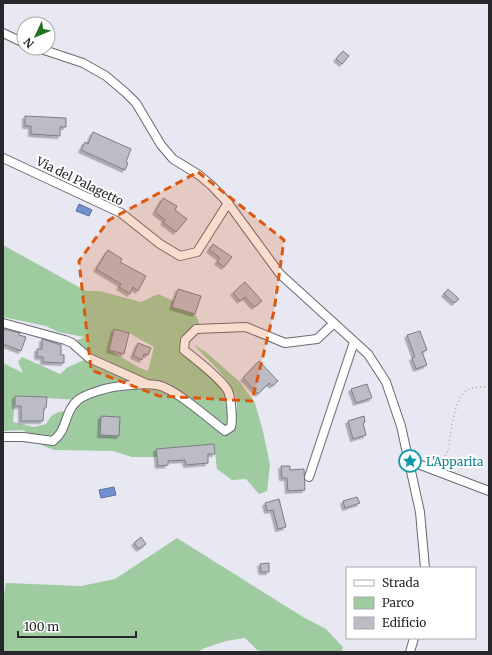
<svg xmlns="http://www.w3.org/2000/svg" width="492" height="655" viewBox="0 0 492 655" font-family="Merriweather,serif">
<defs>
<filter id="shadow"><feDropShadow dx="-2.5" dy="2.5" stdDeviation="0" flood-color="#0004"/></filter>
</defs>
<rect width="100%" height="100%" fill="#e8e8f2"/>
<!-- green -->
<g fill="#9ecca0" fill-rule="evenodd">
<path d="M3,245l83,46h14l41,11 17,-8 16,7 -2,6 23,7 7,15 -17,11 -1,10 44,40 5,30c16,-29 -22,-55 -39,-75l12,7 34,30 15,21 8,28 7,34 -3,26 -8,3 -13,-15 -14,1 -15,-11 -3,-25 -58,5 1,8h-25l-19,-6 -59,-1 -20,-8 -10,-12 -21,1v-68l20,10 -5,-11 4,-5 38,17 8,-7 21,-9 -17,-15 12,-6 -26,-5 -12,-6 -43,-9zM114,330l15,3 25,14 -6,24 -10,-4 -29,-17zM15,396l63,4 -9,11c-12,0 -17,2 -23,13l-12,3 -21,-5z"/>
<path d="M177,538l126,79 23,12 17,18 -1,5h-77l-8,-2 -12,-12 -19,3 -24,8 -3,3h-196v-53l3,-16 75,3 34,-7z"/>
</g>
<!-- water -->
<g fill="#708fcf" stroke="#5a709e">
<path d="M79,204l13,6 -3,6 -13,-5z"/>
<path d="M114,487l2,8 -15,3 -2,-8z"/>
</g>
<!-- building -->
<g fill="#bbbcc5" stroke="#7b7c84" filter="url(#shadow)">
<path d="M343,51l6,5 -7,8 -6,-5z"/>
<path d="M25,116l41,2v9h-6v9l-29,-2v-8h-6z"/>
<path d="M93,132l38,17 -5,13 2,1 -3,7 -44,-20 4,-8 3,2z"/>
<path d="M163,198l14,8 -2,4 12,9 -11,13 -13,-10 2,-2 -10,-8z"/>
<path d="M213,244l19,13 -8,10 -7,-5 3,-4 -11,-8z"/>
<path d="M108,250l14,9 -2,3 26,14 -8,15 -5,-4 -3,7 -11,-7 2,-3 -25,-15z"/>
<path d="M245,282l17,19 -8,6 -9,-10 -5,4 -7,-8z"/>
<path d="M178,289l23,7 -6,18 -23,-7z"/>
<path d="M448,289l11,10 -5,4 -10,-9z"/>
<path d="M3,329l17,4 -1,2 7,2 -5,14 -18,-7z"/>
<path d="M114,329l15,4 -5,21 -15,-4z"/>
<path d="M420,331l7,19 -5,2 5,13 -11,4 -4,-11 3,-1 -8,-22z"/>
<path d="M42,339l19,6v10h3v8l-21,-1v-5h-6v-8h5z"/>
<path d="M138,343l13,5 -3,7 -4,-1 -2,6 -9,-4z"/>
<path d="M259,361l19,20 -6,5 -3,-3 -11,11 -15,-16z"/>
<path d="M367,384l5,14 -16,5 -5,-14z"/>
<path d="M15,396l32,1 -1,11h-2l-1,13h-22v-15h-6z"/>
<path d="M101,416l19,1 -1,19 -19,-1z"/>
<path d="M364,416l1,6 -2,1 3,12 -13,4 -5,-18z"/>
<path d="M214,444l1,10h-7v9l-22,2 -1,-5 -17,1v4l-10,1 -2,-17z"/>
<path d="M281,466h9v4l14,-1 1,21 -17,1 -1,-13h-5z"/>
<path d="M357,497l3,6 -15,5 -2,-7z"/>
<path d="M279,499l7,28 -8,2 -5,-19 -6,1 -2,-8z"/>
<path d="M141,537l5,7 -7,5 -5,-6z"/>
<path d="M269,563v9h-8l-1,-8z"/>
</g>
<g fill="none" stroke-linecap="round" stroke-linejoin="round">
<!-- minor casing -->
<g stroke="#696971" stroke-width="10">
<g id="minor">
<path d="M3,33l21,10"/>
<path d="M38,48l45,15 23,13 20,17 10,10 25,42 12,14 26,16 13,11 16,17 52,71 88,80 18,28 15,44 19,86 5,56"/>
<path d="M3,158l118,55 39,31 20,12 17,-4 31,-49"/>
<path d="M3,323l62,17 7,3 17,15 58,26"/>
<path d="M3,437h20l30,4c15,-11 11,-30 25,-41 9,-7 32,-13 43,-14 11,-1 25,-3 36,-1 18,3 53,35 68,46l6,-4c2,-8 0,-29 -3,-36 -5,-10 -35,-34 -44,-41l1,-10 11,-11 50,-2 39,16 32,-4 16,-15"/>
<path d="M410,461l79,30"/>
<path d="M309,477l45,-135"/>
<path d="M410,652l4,-14"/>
</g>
</g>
<!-- path -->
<path stroke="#a7a7af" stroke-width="1.5" stroke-dasharray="1 3" stroke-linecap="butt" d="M435,462l10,-6 3,-5c3,-16 5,-54 20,-61 6,-4 14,-3 21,-3"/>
<!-- minor -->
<use href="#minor" stroke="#fff" stroke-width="8"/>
</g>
<!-- marked area -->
<path fill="#de570e" fill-opacity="0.2" stroke="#de570e" stroke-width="3" stroke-dasharray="8 5" stroke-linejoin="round" d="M198,172l86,68 -10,71 -22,90 -93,-5 -68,-26 -12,-109 30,-41z"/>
<!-- icons -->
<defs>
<g id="sight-ring" transform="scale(1.15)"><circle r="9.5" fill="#fff" stroke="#0f9aa8" stroke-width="1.5"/><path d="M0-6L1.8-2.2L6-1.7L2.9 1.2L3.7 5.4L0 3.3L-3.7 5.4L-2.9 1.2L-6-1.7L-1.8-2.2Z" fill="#0f9aa8"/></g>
</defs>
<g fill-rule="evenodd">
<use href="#sight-ring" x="410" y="461"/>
</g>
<g text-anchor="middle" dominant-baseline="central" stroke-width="4" stroke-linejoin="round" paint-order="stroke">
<!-- street labels -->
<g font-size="12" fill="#28282c" stroke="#fff">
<text transform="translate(80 181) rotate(26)">Via del Palagetto</text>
</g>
<!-- culture labels -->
<g font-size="12" fill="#0d838f" stroke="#fff" text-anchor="start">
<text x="426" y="461">L'Apparita</text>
</g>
</g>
<!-- border -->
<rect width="492" height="655" fill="none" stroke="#28282c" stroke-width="8"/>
<!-- legend -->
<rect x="346" y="567" width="130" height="72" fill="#ffffff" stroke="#a9a9ab"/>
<rect x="354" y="580" width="20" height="6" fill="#ffffff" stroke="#a9a9ab"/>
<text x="382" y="587" font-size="12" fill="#28282c">Strada</text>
<rect x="354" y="597" width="20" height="12" fill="#9ecca0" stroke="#a9a9ab"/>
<text x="382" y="607" font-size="12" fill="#28282c">Parco</text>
<rect x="354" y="617" width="20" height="12" fill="#bbbcc5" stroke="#a9a9ab"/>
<text x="382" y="627" font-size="12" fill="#28282c">Edificio</text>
<!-- north arrow -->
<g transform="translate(36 36) rotate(226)"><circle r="19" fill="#ffffff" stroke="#a9a9ab"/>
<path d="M0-3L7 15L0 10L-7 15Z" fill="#1e731d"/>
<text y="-6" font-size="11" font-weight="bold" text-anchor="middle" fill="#28282c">N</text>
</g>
<!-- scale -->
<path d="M18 631v6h118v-6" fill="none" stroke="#28282c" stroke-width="2"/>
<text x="24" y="631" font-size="12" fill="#28282c" stroke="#ffffff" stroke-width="3" paint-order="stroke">100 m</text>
</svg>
